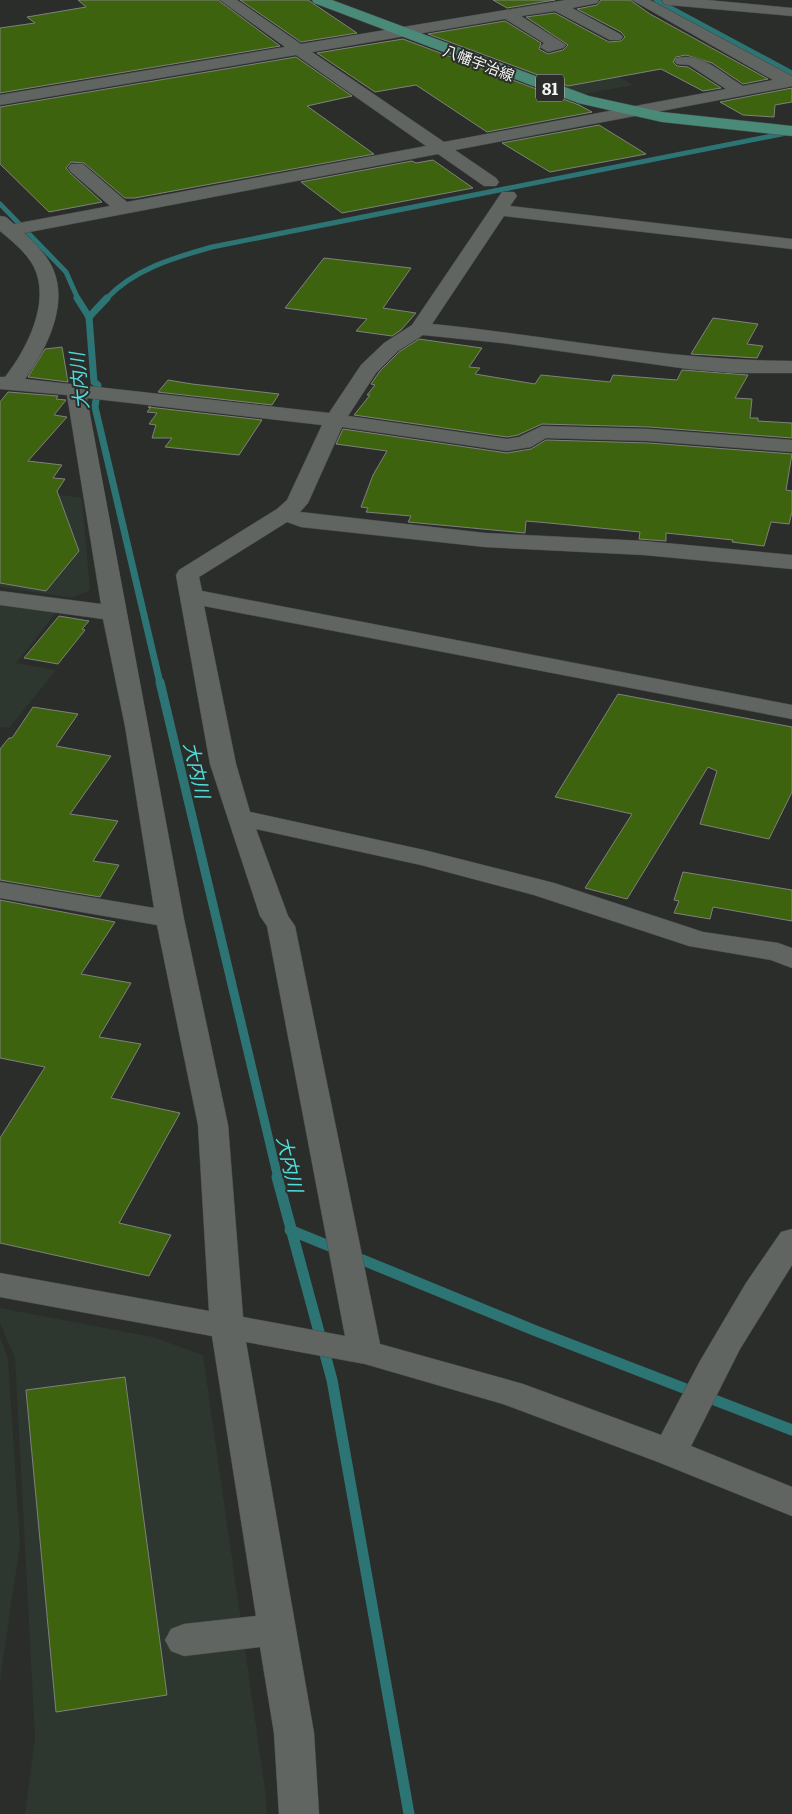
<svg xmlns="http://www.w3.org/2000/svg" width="792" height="1814" viewBox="0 0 792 1814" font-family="Literata,'Noto Sans JP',serif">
<rect width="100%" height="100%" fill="#2a2d2a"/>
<!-- built -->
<g fill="#2d362f">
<path d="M587,58l46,27 -53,10 -66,-25z"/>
<path d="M60,495l22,3 8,92 -17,8 -73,-11v-21z"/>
<path d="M0,605l56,8 -40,50 40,7 -47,58 -9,-1z"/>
<path d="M0,1308l153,29 50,18 63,441 1,18h-242l10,-76 -20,-380 -15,-35z"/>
<path d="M0,1337l8,22 12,185 -20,137z"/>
</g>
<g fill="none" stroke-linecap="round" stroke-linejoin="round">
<!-- stream-far3 -->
<g stroke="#2d7474" stroke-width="5">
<path d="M656,0l136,73"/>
<path d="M0,204l66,68 12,27"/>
<path d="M106,299c28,-30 67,-41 106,-52l580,-115"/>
</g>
<!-- stream-far2 -->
<g stroke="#2d7474" stroke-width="7">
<path d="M77,298l12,19"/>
<path d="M89,317l5,65 4,3 -3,22 65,276"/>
<path d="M89,317l18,-19"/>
</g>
<!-- stream-far1 -->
<path stroke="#2d7474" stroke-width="9" d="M160,682l118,496"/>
<!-- stream -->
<g stroke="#2d7474" stroke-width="11">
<path d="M277,1177l55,203 77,434"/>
<path d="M290,1230l49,20"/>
<path d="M353,1256l183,75 256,99"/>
</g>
</g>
<!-- building -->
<g fill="#3e630e" stroke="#7f817d">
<path d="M78,0h140l62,46 -280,47v-65l35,-5 -8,-6 59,-10z"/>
<path d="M240,0h68l49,33 -56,9z"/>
<path d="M493,0h62l-48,8z"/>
<path d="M601,0h29l20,14 118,65 -25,5 -31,-21 -26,-8 -10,2 -3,5 4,4 11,1 33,21 -18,3 -42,-22 -93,17 -140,-52 77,-13 36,22 -2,6 9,5 15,-4 5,-5 -42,-28 29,-4 54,29 12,-1 4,-4 -4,-5 -44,-23 20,-4z"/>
<path d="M403,39l176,66 13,7 -105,20 -71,-47 -41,7 -58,-39z"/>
<path d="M296,57l56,39 -45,10 67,48 -239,44h-10l-41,-35 -13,-1 -5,6 4,5 32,29 -53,10 -49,-48v-57z"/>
<path d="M792,88v14l-17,3 -1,12 -31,-2 -23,-13z"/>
<path d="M599,125l47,29 -96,18 -48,-29z"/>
<path d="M433,160l40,28 -131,25 -41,-31 111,-21 4,2z"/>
<path d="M324,258l87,10 -28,40 33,5 -15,17 -9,6 -36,-5 11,-12 -82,-11z"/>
<path d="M713,318l45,6 -11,20 16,2 -6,12 -66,-4z"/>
<path d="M419,339l63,9 -13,19 11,1 -5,6 60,10 6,-9 69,7 3,-7 64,5 5,-10 66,5 -13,23 17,1 -2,19h8v3l34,2v15l-143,-11 -107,-3 -24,11 -11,2 -153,-22 16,-20h-3l8,-10 -4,-1 9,-13 19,-19z"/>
<path d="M62,347l6,35 -40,-5 17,-28z"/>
<path d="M168,380l24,4 87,10 -7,11 -114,-13z"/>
<path d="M8,392l50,4 -2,3 10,1 -12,15 13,2 -39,44 34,4 -9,13 12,1 -8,12 22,60 -33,40 -46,-8v-181z"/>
<path d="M148,407l114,13 -23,35 -74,-8 7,-9h-20l4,-13 -7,-1 8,-11 -10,-1 4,-5z"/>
<path d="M343,429l164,24 24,-4 15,-9 103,3 143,11 -6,36 6,1v21l-3,12 -18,-2 -7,24 -32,-4 1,-2 -67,-7v8l-27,-2 1,-7 -91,-9 -23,-2 -1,12 -117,-11 3,-6 -45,-4 2,-4 -7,-1 12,-32 14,-24 -51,-7z"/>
<path d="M59,616l30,5 -7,8 3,1 -27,34 -34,-6z"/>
<path d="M618,694l174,33v65l-23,47 -69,-15 17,-53 -9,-4 -81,132 -42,-11 47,-74 -77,-17z"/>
<path d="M33,707l45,7 -22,32 55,10 -41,58 48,7 -25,40 26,4 -19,32 -100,-17v-131l9,-11h3z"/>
<path d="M683,872l109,18v31l-79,-14 -3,12 -36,-6 5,-12 -5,-1z"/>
<path d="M0,900l115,22 -34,52 50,9 -32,54 42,7 -30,54 69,15 -61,110 52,12 -22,41 -149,-33v-105l45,-71 -45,-9z"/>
<path d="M125,1377l42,318 -111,17 -30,-322z"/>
</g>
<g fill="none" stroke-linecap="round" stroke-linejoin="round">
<!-- minor casing -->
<g stroke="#484b49" stroke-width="1">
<g id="minor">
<path d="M220,0h17l64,44 265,-44h33l-2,3 -25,5 48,26 3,3 -3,3h-10l-55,-29 -34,5 45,29 -3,3 -15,4 -8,-5 4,-4 -39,-24 -193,33 132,90 282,-53 -37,-24 -12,-1 -3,-3 3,-3c24,-6 45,15 66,28l30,-6 -141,-80h18l142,76v10l-4,1 -333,63 41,28 3,4 -3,4h-12l-46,-32 -414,79c11,10 23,22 29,36 16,36 -7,81 -28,110l304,34 32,-48 23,-22 28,-18 90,-133h12l3,4 -7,10 282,33v10l-288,-33 -72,108c120,12 239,37 360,37v12h-57l-47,-4 -186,-26 -79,-8 -25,16 -22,22 -28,43 159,23 12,-2 23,-11 107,3 143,11v12l-143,-11 -103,-3 -15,9 -24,4 -165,-24 -34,76 -8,9 185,21 159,8 148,14v14l-148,-14 -159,-8 -184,-20 -14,-5 -88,55 3,14 590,114v14l-588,-113 32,158 14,48 174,38 130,33 149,49 75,11 14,5v20l-21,-8 -82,-14 -155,-51 -113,-30 -165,-36 32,87 7,10 85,418 143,40 138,51 39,-74 46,-78 35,-51 11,-3v36l-52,84 -49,97 101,41v29l-134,-54 -155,-58 -138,-40 -119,-22 68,391 5,81h-40l-5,-81 -14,-86 -76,9 -13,-5 -6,-11 6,-11 13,-5 72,-8 -44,-280 -212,-39v-24l209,38 -11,-186 -41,-200 -157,-27v-16l154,26 -29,-182 -22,-107 -103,-14v-14l101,13 -34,-209 -67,-6v-12h5c22,-28 46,-75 29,-110 -8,-15 -22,-26 -34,-36v-15l6,1 8,7 96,-18 -39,-34 -3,-4 3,-4h12l44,38 299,-56 -130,-91 -296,50v-10l285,-48zM87,398l235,27 -35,75 -10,9 -98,61 -3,5 34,189 50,152 7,10 78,410 -102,-19 -15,-192 -44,-206z"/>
<path d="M662,0h45l85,8v8l-123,-11 -5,-1z"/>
</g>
</g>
<!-- major casing -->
<g stroke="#484b49" stroke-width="1">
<path id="major" d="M312,0h20l257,96 73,16 130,14v10l-130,-14 -84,-19 -264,-100z"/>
</g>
<!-- minor -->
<use href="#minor" fill="#616562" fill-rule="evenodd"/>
<!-- major -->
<use href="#major" fill="#4a8a79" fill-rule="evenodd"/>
</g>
<g text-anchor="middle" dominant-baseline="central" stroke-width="4" stroke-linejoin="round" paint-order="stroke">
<!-- far-street labels -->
<g font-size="15" fill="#f3f5f3" stroke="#2a2d2a">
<text transform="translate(479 62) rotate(21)">八幡宇治線</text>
</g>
<!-- shield labels -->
<rect fill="#2a2d2a" stroke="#b7b9b7" stroke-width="1" x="536" y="74.5" width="28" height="27" rx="4"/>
<g font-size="16" font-weight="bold" fill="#f3f5f3">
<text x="550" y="88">81</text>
</g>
<!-- water labels -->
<g font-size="19" font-style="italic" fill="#51dcdb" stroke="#2a2d2a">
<text transform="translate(78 381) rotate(-95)">大内川</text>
<text transform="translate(198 770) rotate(77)">大内川</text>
<text transform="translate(291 1164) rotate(77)">大内川</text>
</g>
</g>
</svg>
